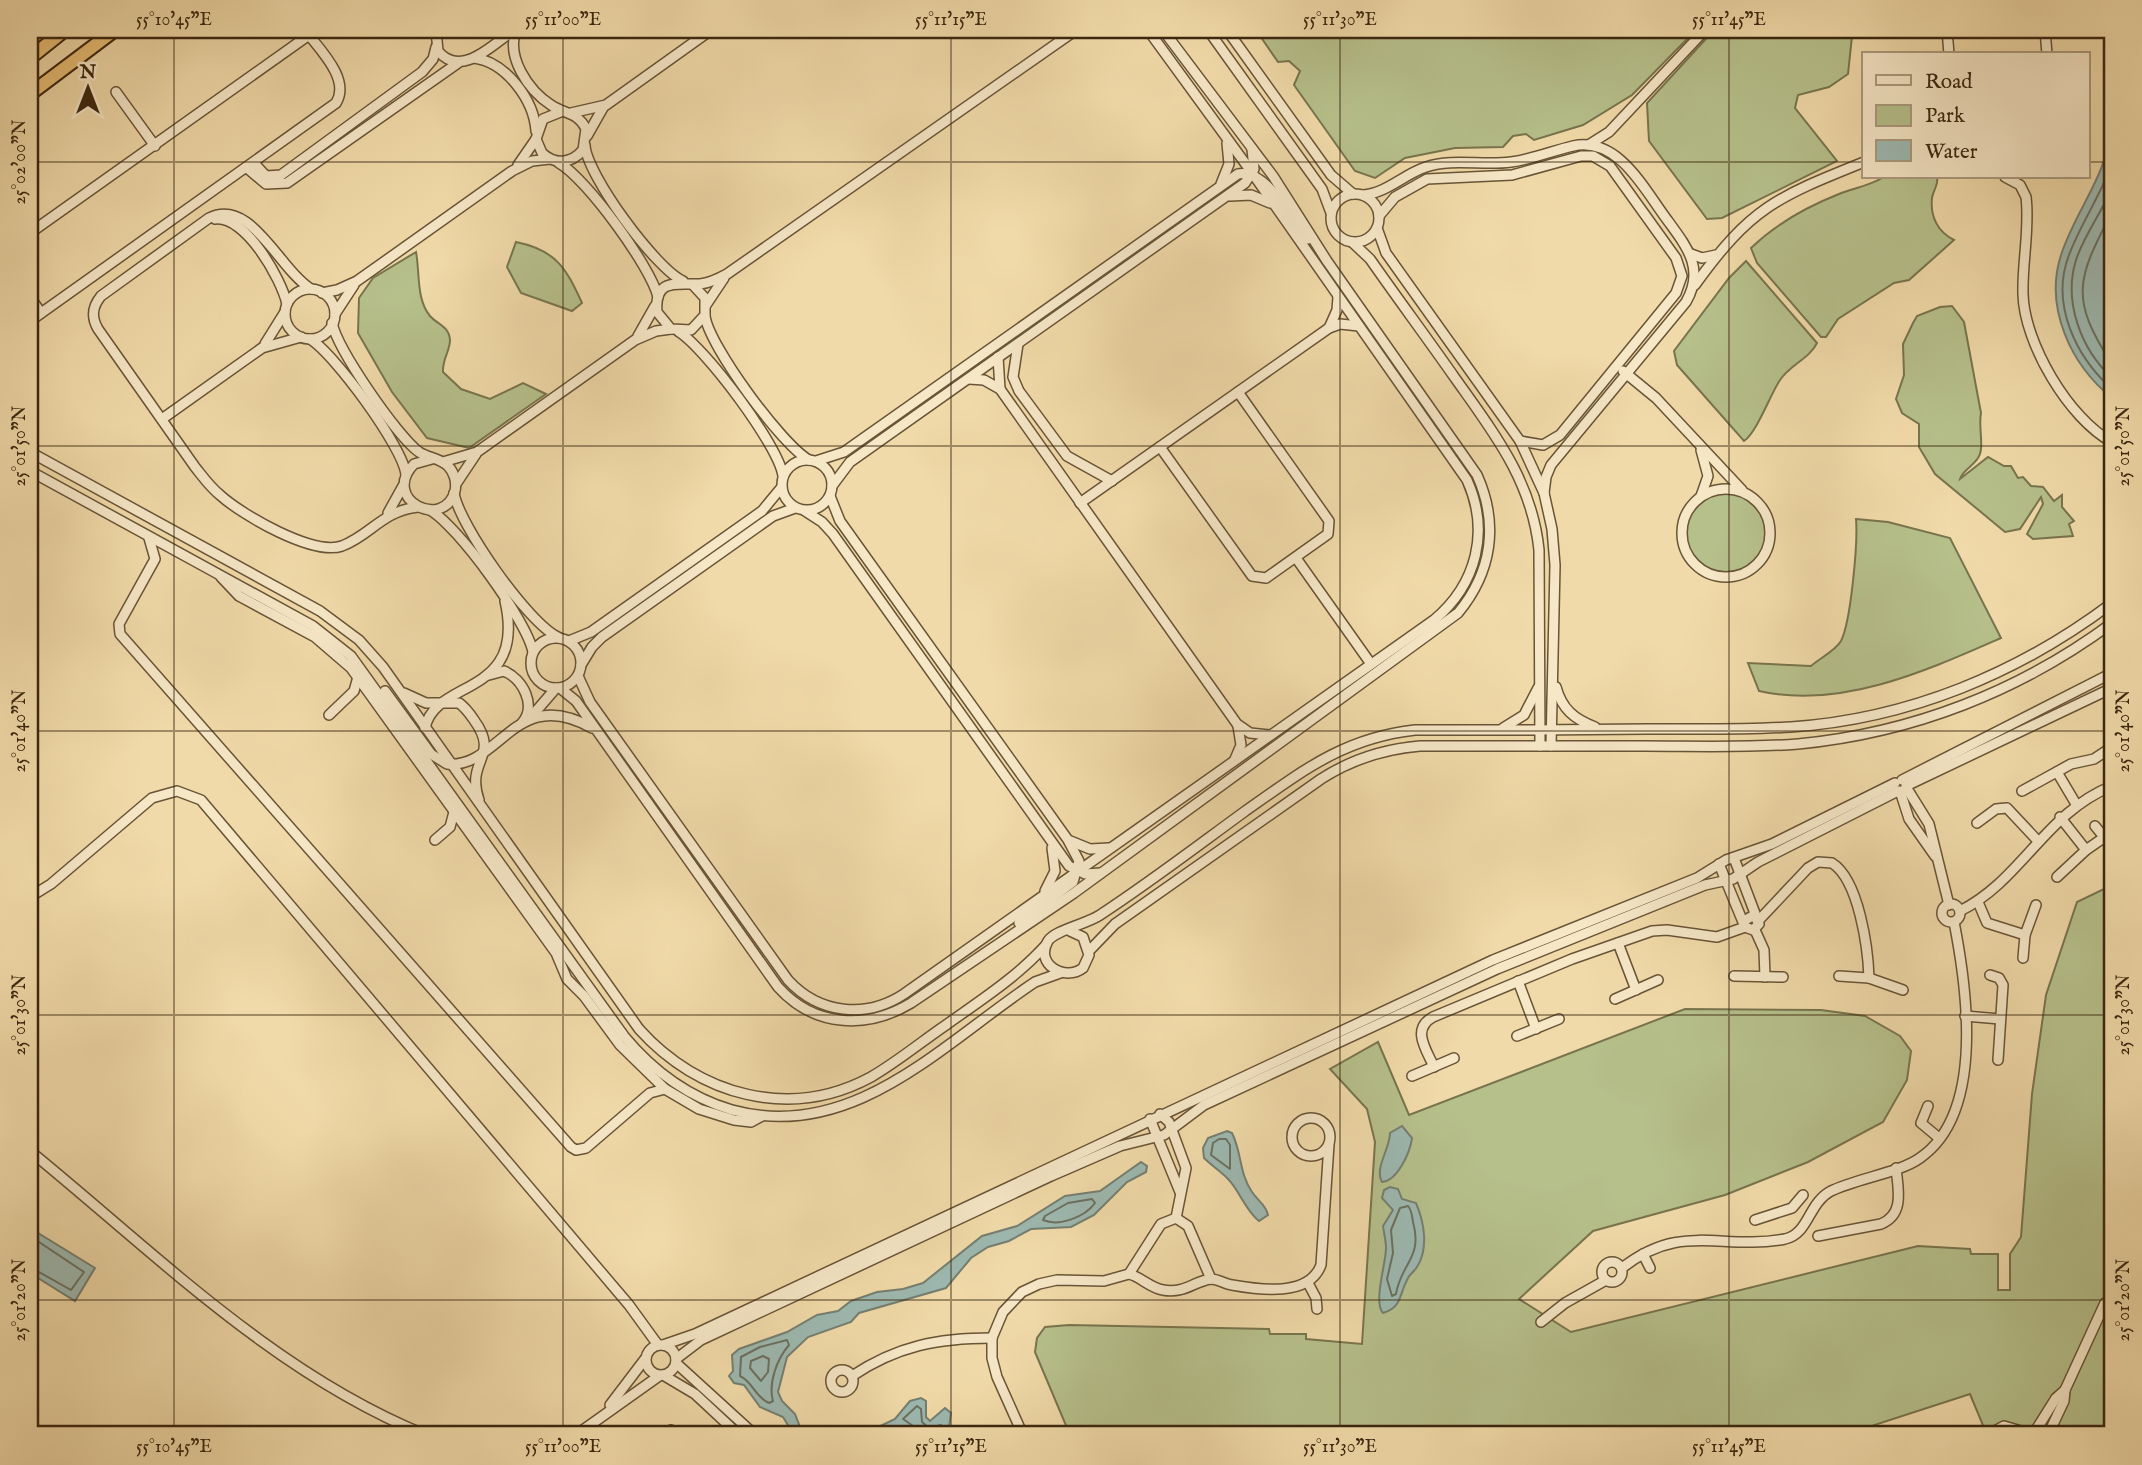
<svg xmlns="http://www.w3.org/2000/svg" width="2142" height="1465" viewBox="0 0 2142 1465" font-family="'IM FELL English',serif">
<rect width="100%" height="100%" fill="#f1daa9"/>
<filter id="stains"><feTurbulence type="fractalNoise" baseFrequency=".00286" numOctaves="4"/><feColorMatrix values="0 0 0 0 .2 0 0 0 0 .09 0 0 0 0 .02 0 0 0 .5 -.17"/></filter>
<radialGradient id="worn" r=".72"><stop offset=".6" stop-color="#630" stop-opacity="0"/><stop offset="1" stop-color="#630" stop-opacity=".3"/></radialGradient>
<!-- green -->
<g fill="#b6c08b" stroke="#78744e" stroke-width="2">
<path d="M1256,30h440l-64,65 -49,30 -49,15 -8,-6 -13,2 -10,11 -48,1 -50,10 -30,20 -20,-7 -61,-86 6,-14 -11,-10 -11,1z"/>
<path d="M1714,30h134l4,6 -4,38 -19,13 -31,8 -3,13 42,53 -115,57 -15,1 -58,-78 -2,-38z"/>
<path d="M1884,177h53c2,8 -4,13 -5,21 -2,19 6,34 22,42l-45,40 -15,3 -56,36 -12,18h-5l-64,-74 -6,-15c25,-24 55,-41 88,-54 15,-6 30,-8 45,-17z"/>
<path d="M516,242c40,8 50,26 66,61l-10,8 -51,-18 -14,-26z"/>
<path d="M416,252c4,21 0,47 14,64 8,9 19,10 20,24 0,11 -8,20 -7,32l18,17 29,10 33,-16 23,11 -77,54 -42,-10 -35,-46 -34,-59 1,-35 14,-20z"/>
<path d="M1746,261l71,82c-8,16 -26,21 -37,37 -10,15 -23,52 -36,61l-67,-76 -3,-14 55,-73z"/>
<path d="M1952,306l12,16 17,91c-3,14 4,35 -3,45 -5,8 -16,13 -18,21l28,-22 16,9h7l7,12 5,-1 8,9 12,1 11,14 8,-6v12l12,14 -5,3 4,12 -40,3 -6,-5 16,-30 -2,-7 -21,32 -15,3 -70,-58 -16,-27v-23l-17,-11 -6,-14 8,-24 -1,-31 10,-21 4,-7 23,-9z"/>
<circle cx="1726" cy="533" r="40"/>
<path d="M1856,519l32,3 62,16 51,100c-73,32 -161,72 -242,53l-11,-28 63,3c8,-7 25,-16 30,-25 10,-20 17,-99 15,-122z"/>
<path d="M2112,885v550h-125l-17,-41 -105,34 2,4 -9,3h-788l-35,-83 2,-14 8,-11 24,-2 200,4 1,5h36v5l56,5 13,-202 -8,-33 -37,-40 48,-27 31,73 276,-106 136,1 44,6 35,20 11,15 -4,29 -24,42 -75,40 -83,33 -132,36 -74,68 52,33 347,-86 52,3 1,5h27v36h12v-36l11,-17 11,-143 14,-99 31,-93z"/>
</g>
<!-- water -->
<g fill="#9db9b1" stroke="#757f71" stroke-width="2">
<path d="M2112,125v273c-41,-33 -68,-90 -51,-143 16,-48 45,-76 51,-130z"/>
<path d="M1402,1126l10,12c-2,15 -15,43 -30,44 -8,-14 8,-33 8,-49z"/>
<path d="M1227,1131l5,2c10,20 7,40 20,59 6,9 14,13 16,23l-9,6c-13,-10 -19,-29 -30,-41 -7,-8 -17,-14 -25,-22l-1,-10 5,-10z"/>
<path d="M1141,1162l6,4 -1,6 -19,10 -33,33 -23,12 -40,2 -22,12 -21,6 -17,11 -25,30 -87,25 -8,9 -43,15 -21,20 -9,35 4,9 13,13 7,18 5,3h-13l-11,-18 -23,-10 -16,-22 -10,-2 -5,-7 4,-5 -1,-16 7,-6 48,-17 30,-17 21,-4 13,-10 26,-9 26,-3 20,-6 59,-47 35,-10 48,-30 35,-5z"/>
<path d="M1390,1187l8,2 4,10 14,4c8,19 13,45 1,64 -3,5 -8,7 -10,13 -8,15 -5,27 -24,33 -10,-11 3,-49 3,-65 0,-7 -2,-14 -3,-22l10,-16 -11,-12 2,-8z"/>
<path d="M30,1228l65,40 -20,33 -45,-28z"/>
<path d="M921,1398l5,3v16l4,4 15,-13 6,5 -3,22h-30l-21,-9 -21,7 -2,-4 21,-10 15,-18z"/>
</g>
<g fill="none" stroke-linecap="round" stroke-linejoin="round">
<!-- shore -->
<g stroke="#6c7060" stroke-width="2">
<path d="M2112,163c-11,32 -31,60 -43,92 -19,49 7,102 43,134"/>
<path d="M2112,188c-10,24 -28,47 -36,72 -13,42 5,89 36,118"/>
<path d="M2112,212c-35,67 -43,86 0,152"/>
<path d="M1219,1139h7l4,6v24l-19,-14 2,-12z"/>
<path d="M1092,1199l3,4c-10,14 -36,24 -52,17l2,-4 23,-13z"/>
<path d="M1408,1206c4,5 4,9 5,16 10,36 -12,41 -17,72l-4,2 -5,-17 6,-26 -2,-23 9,-22z"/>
<path d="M30,1236l54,36 -13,18 -41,-23"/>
<path d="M787,1340l2,5c-12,14 -21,38 -16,56l-4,2c-14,-6 -16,-21 -29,-27l1,-19 19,-10z"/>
<path d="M763,1356l6,3 -1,13 -7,9 -11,-13 1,-7z"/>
<path d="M918,1435l-2,-7 -13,-9 14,-13 4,3 1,13 7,6 12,-3 1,10"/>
</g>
<!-- minor casing -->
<g stroke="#685436" stroke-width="12">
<g id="minor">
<path d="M436,30l2,21c23,28 55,-7 76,-21"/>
<path d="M516,30c-10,27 12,60 35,75 13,9 27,7 35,24l-3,21c-12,14 -28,15 -41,3l-6,-14 7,-20 20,-8"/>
<path d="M1208,30l114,159 9,24"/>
<path d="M1227,30l104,145 22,19"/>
<path d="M1947,30l2,24"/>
<path d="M2045,30l2,24"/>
<path d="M474,58c32,4 60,42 62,73"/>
<path d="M116,92l39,54"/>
<path d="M571,113l35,-8 105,-75"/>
<path d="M587,136l17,-30"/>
<path d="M1590,144l19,-12 96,-102"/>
<path d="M585,145c1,29 71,124 98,136"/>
<path d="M254,163l12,13 15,-1 141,-103 11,-13 3,-12"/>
<path d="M559,163c27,15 92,104 99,134"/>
<path d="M518,165l18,-26"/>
<path d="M247,168l19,16 21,-1 171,-120"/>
<path d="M2005,177l15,8 6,12c4,31 -4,66 -3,97 1,49 46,125 89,148"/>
<path d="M1221,184l8,-20 -2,-21"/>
<circle cx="1355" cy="218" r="24"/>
<path d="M1363,195c24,-2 41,-21 63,-28 27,-9 57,-1 85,-5 22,-3 41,-11 62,-16 46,-10 72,45 95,75 19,26 37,48 18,81l-135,163 -5,12 -2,16"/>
<path d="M1230,196l21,-1 19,8"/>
<path d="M1379,216l16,-19 32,-18 85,-4 69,-19h12l17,10 66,92 6,18 -6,17 -116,142 -17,10 -23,-4"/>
<path d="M215,219c30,-4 66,59 72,85"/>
<path d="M1377,228l9,25 134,188 24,52 8,36 3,36 -4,181"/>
<path d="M30,233l279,-198"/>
<path d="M1352,242l18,17c28,40 57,79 85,119 39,55 77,103 84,172l1,196"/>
<path d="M1691,254l11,4 14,-3"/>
<path d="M692,284l13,14v17l-14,15 -20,-1 -14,-17c-3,-35 21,-27 43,-28 10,-1 18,-5 27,-10l349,-244"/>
<path d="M1695,285c56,-78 82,-88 169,-123"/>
<path d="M311,289c-33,-21 -60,-92 -102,-71l-108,78c-9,11 -10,21 -3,33l97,138c8,10 15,20 25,28 22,20 93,61 122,51 29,-11 40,-35 76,-39"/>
<circle cx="310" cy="314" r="25"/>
<path d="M322,293l15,-3 20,-9 155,-110 20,-10 18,-2"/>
<path d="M30,297l11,16"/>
<path d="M706,305l18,-27"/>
<path d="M335,314l19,-29"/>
<path d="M705,316c4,30 77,129 104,144"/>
<path d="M30,321l306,-218c15,-24 -17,-54 -31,-73"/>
<path d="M332,323c6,27 65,113 87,129 9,6 21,6 29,14 6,6 9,16 7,25 -11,40 -75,9 -41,-27l18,-5"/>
<path d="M1329,328l8,-18 1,-13"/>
<path d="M679,332c26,16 100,114 104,144"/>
<path d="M638,336l17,-30"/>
<path d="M310,339c23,13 94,109 96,136"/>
<path d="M265,344l20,-32"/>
<path d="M1018,344l-5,33 6,14 48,65 45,25"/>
<path d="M998,357l2,32"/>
<path d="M1623,371l33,27 86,92"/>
<path d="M969,379l15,1 16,9 237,335 13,9 19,2"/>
<path d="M162,419l100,-71 39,-11"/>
<path d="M1160,447l92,129 14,2 62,-44 1,-13 -91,-129"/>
<path d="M30,452l290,159 39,29 24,27 256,362c59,66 151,92 232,48 26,-15 50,-35 75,-52 35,-25 71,-48 100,-80"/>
<circle cx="807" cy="485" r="25"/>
<path d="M816,461l28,-9 394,-278c28,-6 54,46 70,65"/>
<path d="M443,462l34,-10 158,-112 21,-9 15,-2"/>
<path d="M30,471l283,155 38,30 273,380c29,35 64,61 108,74 121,33 211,-67 303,-128l25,-9"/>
<path d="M456,484l20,-30"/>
<path d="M832,486l18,-24 395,-279 9,-14 -2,-20"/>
<circle cx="1726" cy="533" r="44"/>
<path d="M454,493c5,32 75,131 104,144"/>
<path d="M830,496l10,25 228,319 22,9 19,-1"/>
<path d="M1701,496l7,-20 -7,-26"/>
<path d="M1080,503l249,-175 11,-4 19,2"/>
<path d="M430,510c28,16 97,111 103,142"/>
<path d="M805,511l17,11 11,12 236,332 16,8 16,-1"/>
<path d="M388,513l15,-27"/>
<path d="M149,538l6,21 -36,65 1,10 451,513 5,3 10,-2 64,-55 15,-4"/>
<path d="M1296,558l75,106"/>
<path d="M221,577l18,19 76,41 36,31 205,285 11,26 17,17 36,49 45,44 34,20 35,11 17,2 11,-6"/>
<circle cx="556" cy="663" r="25"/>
<path d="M569,641l22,-9 171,-121 19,-23"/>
<path d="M581,665l11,-18 10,-10 171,-121 22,-8"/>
<path d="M489,675l15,-4c19,8 33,35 18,52"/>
<path d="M578,676l12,26 198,278c31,34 78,39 116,14l530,-374c43,-36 56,-89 33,-140l-214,-306 -105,-144"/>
<path d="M1556,687c6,22 18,32 39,40"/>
<path d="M560,688l16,13 202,286c36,40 88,43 133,16l163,-110 384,-280c34,-41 41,-89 19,-138l-150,-214 -54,-85 -110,-146"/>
<path d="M385,691l46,63 16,10c53,5 68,-80 145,-36"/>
<path d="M404,693l22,10h33c7,5 11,11 15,17 27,37 -9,39 5,80"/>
<path d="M329,715l25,-24 4,-14"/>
<path d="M531,717l25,-29"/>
<path d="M425,728c10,-50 102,-30 80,-127"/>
<path d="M1503,728l21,-13 14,-27"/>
<path d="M1235,759l6,-14 -3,-19"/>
<path d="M2057,772l19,32"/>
<path d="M1902,780l210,-107"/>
<path d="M1906,786l206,-98"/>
<path d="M1906,787l23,37 20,81"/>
<path d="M1900,791l9,28 26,37"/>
<path d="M2022,791l49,-27 23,-5 18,-12"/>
<path d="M2060,817l26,33"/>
<path d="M1977,823l19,-14 11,-1 30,32"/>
<path d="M2095,826l9,11"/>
<path d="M435,840l15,-13 4,-15"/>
<path d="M1734,858l22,58"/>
<path d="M1719,864l26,63 8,3 6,-6 -5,-9 -10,6"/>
<path d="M2057,877l29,-27 26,-18"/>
<path d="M1045,891l10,-20 -3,-23"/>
<path d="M30,897l21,-13 101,-86 25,-7 24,9 428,505 29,40"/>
<path d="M1978,902l9,21 38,12"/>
<circle cx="1951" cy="913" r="9"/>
<path d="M1960,911c62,-31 85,-98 152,-125"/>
<path d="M1759,920l49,-52 10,-6 14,1c27,17 36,85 37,115"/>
<path d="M1019,923l54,-41 6,-21 -10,-19"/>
<path d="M1755,930l9,20 1,27"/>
<path d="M1070,931l13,6 6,18 -6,13c-18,14 -49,-4 -35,-27 7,-11 39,-17 52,-26 49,-32 96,-68 144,-103 57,-40 99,-74 171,-82 78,0 155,0 233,-1 47,0 95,1 143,-2 118,-8 228,-54 321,-124"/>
<path d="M1618,943l18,47"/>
<path d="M1089,951l26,-27 206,-145c31,-20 63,-30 99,-33 75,0 149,0 224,0 51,0 103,2 154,-2 115,-11 222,-53 314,-121"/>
<path d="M2023,958l2,-23 11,-30"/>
<path d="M1990,975l9,3 4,7 -5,75"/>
<path d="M1734,976l49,1"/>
<path d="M1839,976l30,2 34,12"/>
<path d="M1518,981l18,48"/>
<path d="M1615,999l43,-19"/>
<path d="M1965,1016l35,3"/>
<path d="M1517,1036l42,-17"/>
<path d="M1434,1067c-8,-18 -23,-38 -1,-50l139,-58 80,-28 15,-1 50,7 28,-10"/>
<path d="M1412,1076l42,-18"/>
<path d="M1928,1106l-7,17 18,15"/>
<path d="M1160,1114l9,8 17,46 -10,50"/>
<circle cx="1311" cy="1137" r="19"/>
<path d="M1150,1119l30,73"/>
<path d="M30,1151c125,102 245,223 396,284"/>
<path d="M1755,1220l37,-12 11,-13"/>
<path d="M1818,1236l63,-12c24,-10 17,-35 15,-56"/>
<path d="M1643,1254l7,14"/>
<circle cx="1612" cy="1272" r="10"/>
<path d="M1622,1268c60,-47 98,-17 163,-29 24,-5 23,-36 46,-48 27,-13 68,-18 89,-33 65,-45 47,-170 34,-236"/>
<path d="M1129,1274l32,-50 15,-6 12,8 23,53"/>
<path d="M1308,1283l8,15 1,11"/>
<path d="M1541,1322l24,-19 41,-23"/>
<circle cx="661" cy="1360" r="15"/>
<path d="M663,1345l32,-11 798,-374 204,-82 29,-18 46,-16 123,-61"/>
<path d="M676,1359l25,-19 350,-164 69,-30 44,-11 40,-30 293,-136 208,-84 28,-6 25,-17 140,-71"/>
<path d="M676,1363l79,72"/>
<circle cx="842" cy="1381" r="11"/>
<path d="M663,1375l32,19 44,41"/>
<path d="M852,1376c45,-30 86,-38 140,-38"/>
<path d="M610,1405l35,-46"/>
<path d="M671,1430l4,5"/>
<path d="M2036,1430l20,-32 9,-8 40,-87"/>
<path d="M576,1435l83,-59"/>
<path d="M1023,1435l-26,-58 -5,-19v-20l11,-26 19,-20 17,-8 18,-4 47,1 25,-7c12,3 21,14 34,16 22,4 31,-9 48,-11 7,0 14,5 21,6 28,5 77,12 89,-20l8,-121"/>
<path d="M1987,1435l17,-9 24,7"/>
<path d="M2048,1435l16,-34 1,-11"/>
</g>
</g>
<!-- highway casing -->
<g stroke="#3a2710" stroke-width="16">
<g id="highway">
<path d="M30,58l35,-28"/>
<path d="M30,94l85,-64"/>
</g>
</g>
<!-- minor -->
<use href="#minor" stroke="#f6e7c7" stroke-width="9"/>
<!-- highway -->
<use href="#highway" stroke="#e8bd74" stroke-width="12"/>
</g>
<!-- ticks -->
<path fill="none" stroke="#3a2710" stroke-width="2" stroke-opacity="0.45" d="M174,30v1405M563,30v1405M951,30v1405M1340,30v1405M1729,30v1405M30,162h1834M2088,162h24M30,446h2082M30,731h2082M30,1015h2082M30,1300h2082"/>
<!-- margin -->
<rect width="2142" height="1465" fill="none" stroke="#f1daa9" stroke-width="77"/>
<!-- legend -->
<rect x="1862" y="52" width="228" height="126" fill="#f6e7c7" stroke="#ab9a7e" stroke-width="2"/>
<rect x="1876" y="75" width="35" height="10" fill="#f6e7c7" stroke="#ab9a7e" stroke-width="2"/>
<text x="1925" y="88" font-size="21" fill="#3a2710">Road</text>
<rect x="1876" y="105" width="35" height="21" fill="#b6c08b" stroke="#ab9a7e" stroke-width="2"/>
<text x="1925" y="122" font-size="21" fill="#3a2710">Park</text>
<rect x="1876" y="140" width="35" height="21" fill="#9db9b1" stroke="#ab9a7e" stroke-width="2"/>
<text x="1925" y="158" font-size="21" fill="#3a2710">Water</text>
<!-- north arrow -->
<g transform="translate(88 88)" stroke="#f6e7c7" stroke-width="5" paint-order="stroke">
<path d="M0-5L12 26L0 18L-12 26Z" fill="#3a2710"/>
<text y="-10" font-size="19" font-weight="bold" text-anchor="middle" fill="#3a2710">N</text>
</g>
<rect x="38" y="38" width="2066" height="1388" fill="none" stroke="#3a2710" stroke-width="2.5"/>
<g font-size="18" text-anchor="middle" fill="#3a2710">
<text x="174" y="25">55°10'45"E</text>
<text x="563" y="25">55°11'00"E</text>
<text x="951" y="25">55°11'15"E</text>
<text x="1340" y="25">55°11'30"E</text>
<text x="1729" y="25">55°11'45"E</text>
<text transform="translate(19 162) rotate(-90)" y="6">25°02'00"N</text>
<text transform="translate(19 446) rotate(-90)" y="6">25°01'50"N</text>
<text transform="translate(2123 446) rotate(-90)" y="6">25°01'50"N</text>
<text transform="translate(19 731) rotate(-90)" y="6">25°01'40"N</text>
<text transform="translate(2123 731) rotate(-90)" y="6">25°01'40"N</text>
<text transform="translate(19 1015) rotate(-90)" y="6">25°01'30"N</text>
<text transform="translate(2123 1015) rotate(-90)" y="6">25°01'30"N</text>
<text transform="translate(19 1300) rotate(-90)" y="6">25°01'20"N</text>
<text transform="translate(2123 1300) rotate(-90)" y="6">25°01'20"N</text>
<text x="174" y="1452">55°10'45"E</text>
<text x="563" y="1452">55°11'00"E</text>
<text x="951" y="1452">55°11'15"E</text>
<text x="1340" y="1452">55°11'30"E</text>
<text x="1729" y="1452">55°11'45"E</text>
</g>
<rect width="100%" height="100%" filter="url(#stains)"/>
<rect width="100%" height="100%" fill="url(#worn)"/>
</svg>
